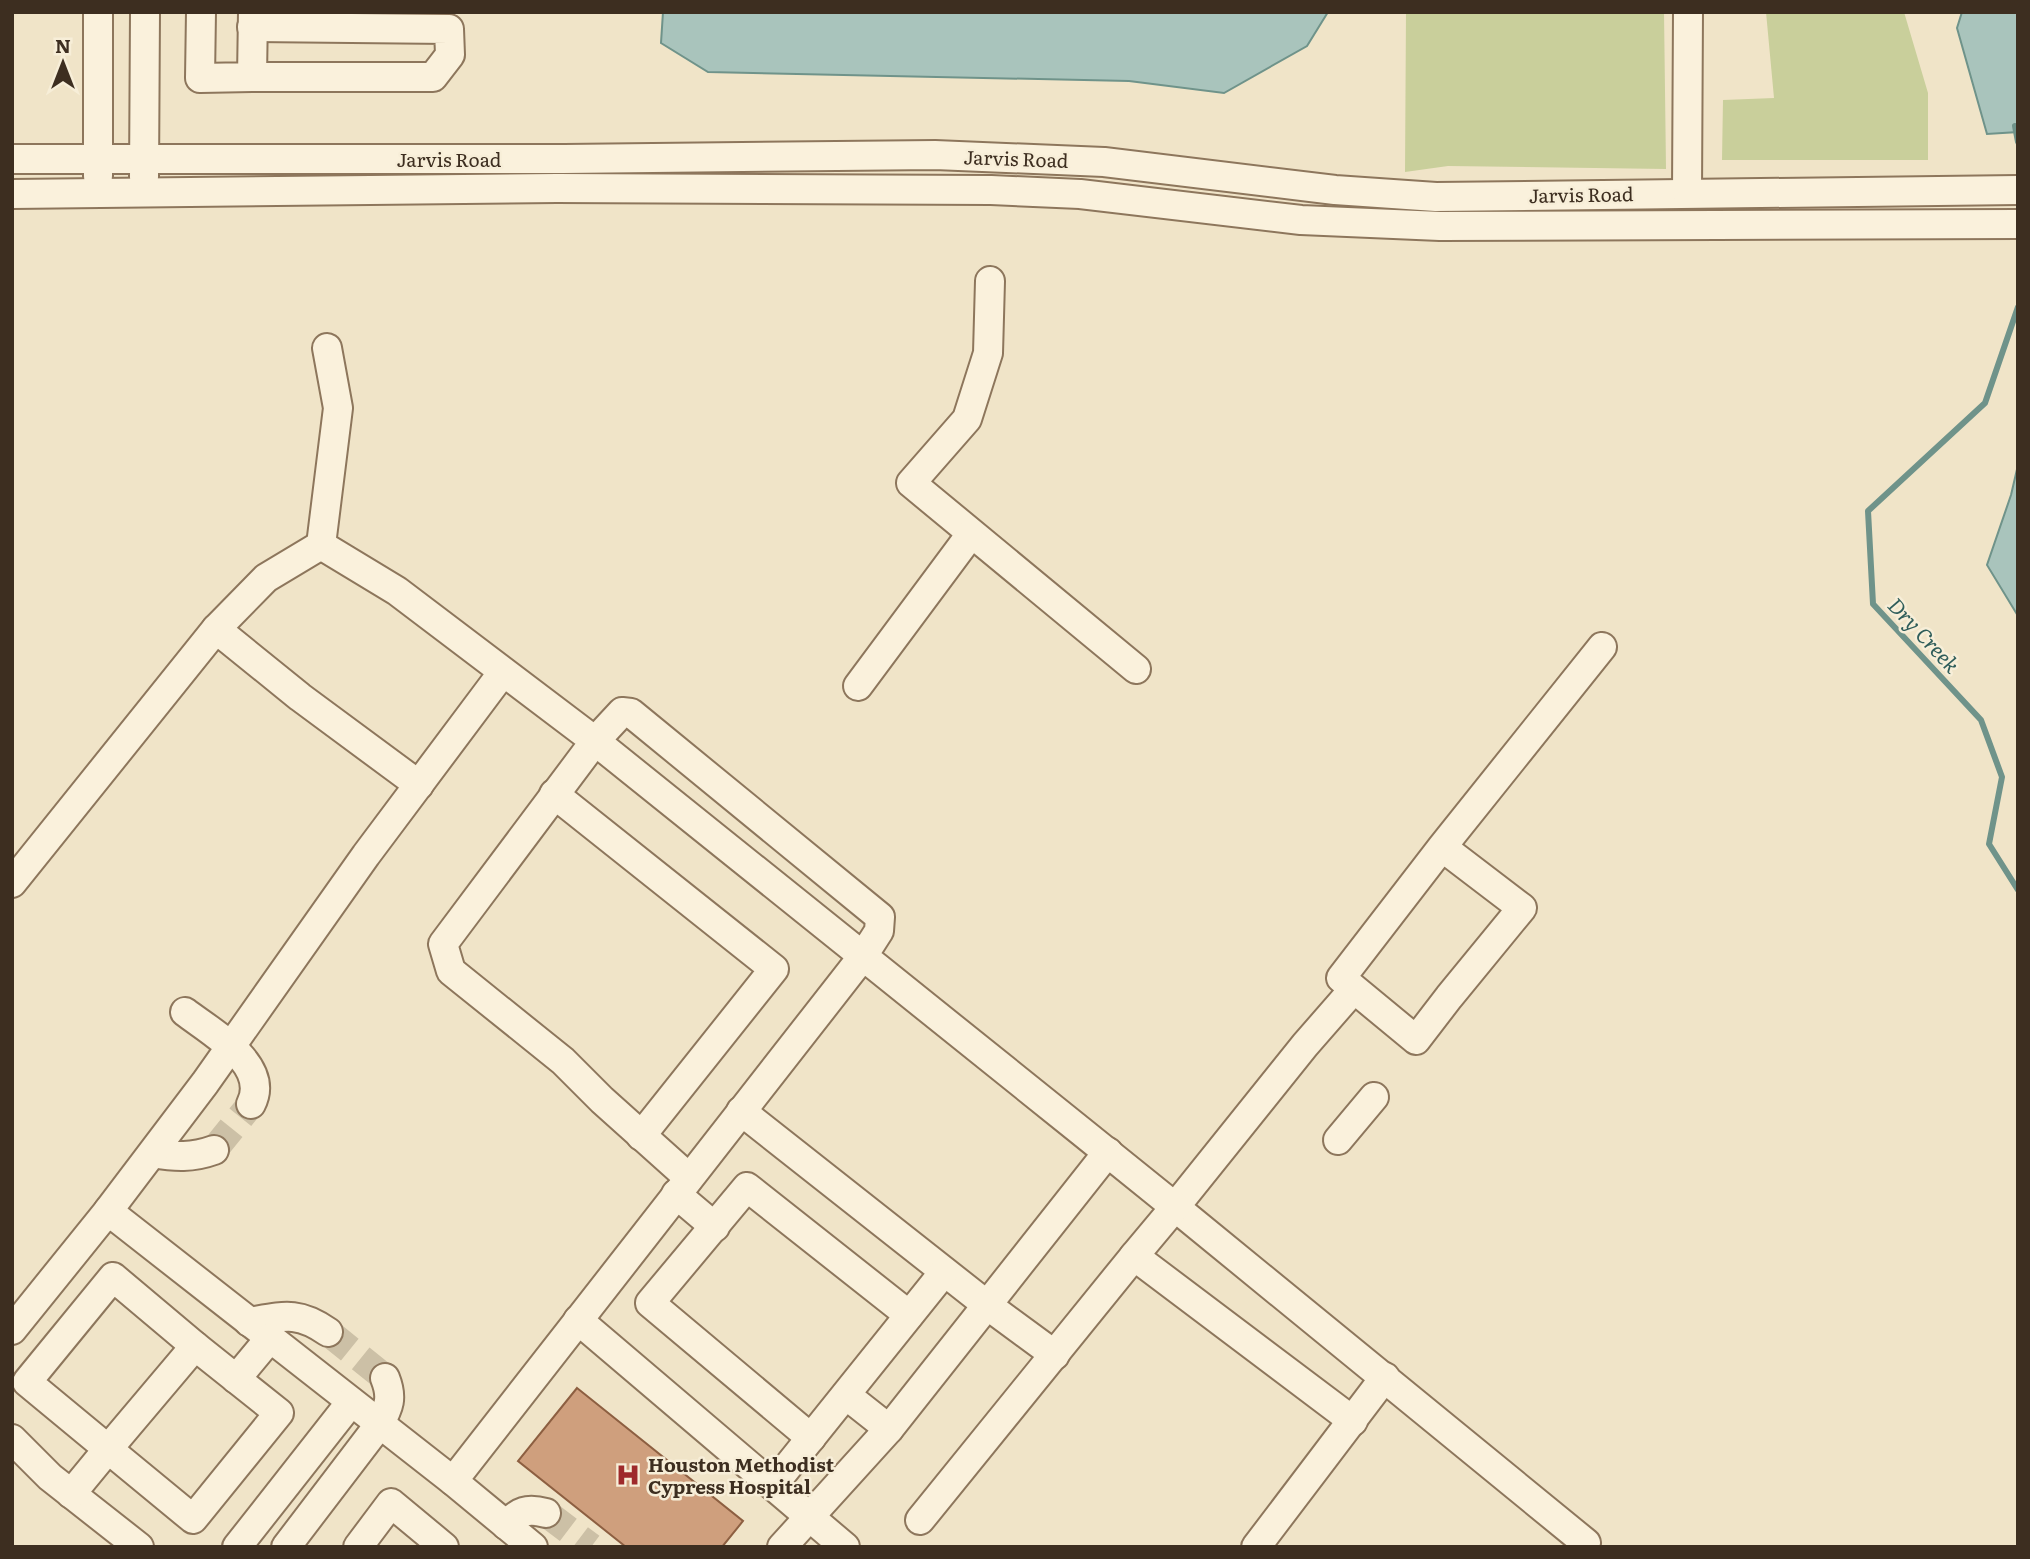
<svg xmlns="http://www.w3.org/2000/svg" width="2030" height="1559" viewBox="0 0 2030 1559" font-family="Literata,serif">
<rect width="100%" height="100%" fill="#f0e4c8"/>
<!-- green -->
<g fill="#c9cf9b">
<path d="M1406,12h258l2,157 -218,-3 -43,6z"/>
<path d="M1766,12h138l24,81v67h-206l1,-60 51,-2z"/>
</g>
<!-- water -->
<g fill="#a9c4bc" stroke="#6f938a" stroke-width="2">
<path d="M663,12h665l-21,34 -83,47 -95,-12 -421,-9 -47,-29z"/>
<path d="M1962,12h56v120l-31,2 -30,-106z"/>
<path d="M2018,465v151l-31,-51 24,-70z"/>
</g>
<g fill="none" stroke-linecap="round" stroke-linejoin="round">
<!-- stream -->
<g stroke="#6f938a" stroke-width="6">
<path d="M2015,126l3,16"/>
<path d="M2018,307l-33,96 -117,108 5,93 108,116 21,57 -13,67 29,46"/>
</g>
</g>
<!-- building -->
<path fill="#cf9f7d" stroke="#8d5f41" stroke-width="2" d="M577,1388l166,133 -21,26h-96l-108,-86z"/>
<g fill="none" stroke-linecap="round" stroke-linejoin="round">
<!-- minor-tunnel -->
<g stroke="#ccc0a6" stroke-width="28" stroke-dasharray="28 14" stroke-linecap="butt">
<path d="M214,1150l37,-46"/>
<path d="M328,1332l57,46"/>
<path d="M546,1513l45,34"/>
</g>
<!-- minor casing -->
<g stroke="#8d765c" stroke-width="32">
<g id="minor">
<path d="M201,12l-1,66 52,-1 1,-65"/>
<path d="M252,77h181l17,-22 -1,-26 -197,-2"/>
<path d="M12,159h552l371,-4 169,7 231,28 101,7 582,-7"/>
<path d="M98,176v-164"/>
<path d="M144,177l1,-165"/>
<path d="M1687,192l1,-180"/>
<path d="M12,194l545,-6 434,2 89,4 221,26 139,6 578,-2"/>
<path d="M990,281l-2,72 -21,66 -56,64 225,186"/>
<path d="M327,348l11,60 -17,137 76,46 198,150 -152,203 8,27 112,90 39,39 87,78"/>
<path d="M216,629l84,68 119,88"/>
<path d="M858,686l113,-152"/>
<path d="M554,794l220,175 -133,167"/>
<path d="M1442,847l80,61 -73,89 -33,43 -75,-62 101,-131 160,-200"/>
<path d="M12,883l204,-254 50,-51 55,-33"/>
<path d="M1353,990l-48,55 -130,162 411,336"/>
<path d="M185,1012c26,20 86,53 66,92"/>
<path d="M741,1111l246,194 68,50"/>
<path d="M1338,1140l36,-43"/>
<path d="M153,1153c22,4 39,5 61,-3"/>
<path d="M676,1194l39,33"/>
<path d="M108,1211l97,-128 161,-228 137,-183"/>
<path d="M578,1320l267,227"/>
<path d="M249,1322c35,-6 49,-11 79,10"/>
<path d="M12,1330l96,-119 345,270"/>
<path d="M195,1346l84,67 -86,106 -85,-70z"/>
<path d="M236,1379l34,-41"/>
<path d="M846,1395l43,34"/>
<path d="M811,1438l-161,-135 97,-116 162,128"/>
<path d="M12,1439l38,38 89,70"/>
<path d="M773,1485l171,-213"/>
<path d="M71,1494l37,-45 -81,-67 86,-105 82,69"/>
<path d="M920,1520l214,-264"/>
<path d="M506,1525c13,-14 21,-17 40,-12"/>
<path d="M237,1547l114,-145"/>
<path d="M286,1547l93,-122c10,-18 14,-27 6,-47"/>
<path d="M358,1547l33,-44 53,44"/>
<path d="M533,1547l-80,-66 410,-525 16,-25 1,-14 -249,-204 -9,-1 -27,29c193,155 387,310 580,466l-41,49 219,165"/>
<path d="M782,1547l107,-118 219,-277"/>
<path d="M1256,1547l129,-170"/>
</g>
</g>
<!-- minor -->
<use href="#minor" stroke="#faf1dc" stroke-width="28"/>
</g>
<!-- icons -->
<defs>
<g id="hospital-bare" transform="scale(1.89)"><path d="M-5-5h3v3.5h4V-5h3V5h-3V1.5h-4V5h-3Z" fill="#9e2a2b" stroke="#f7eed8" stroke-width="2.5" paint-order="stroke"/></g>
</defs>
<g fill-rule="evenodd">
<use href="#hospital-bare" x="628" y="1475"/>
</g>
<g text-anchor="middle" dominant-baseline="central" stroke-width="5" stroke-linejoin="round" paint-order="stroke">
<!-- street labels -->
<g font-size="19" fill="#3d2e20" stroke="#f7eed8">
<text transform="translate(1016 158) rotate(2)">Jarvis Road</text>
<text x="449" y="159">Jarvis Road</text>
<text transform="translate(1581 194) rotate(-1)">Jarvis Road</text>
</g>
<!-- poi labels -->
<g font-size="19" font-weight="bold" fill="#3d2e20" stroke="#f7eed8" text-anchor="start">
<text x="648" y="1464">Houston Methodist<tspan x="648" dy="22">Cypress Hospital</tspan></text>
</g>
<!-- water labels -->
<g font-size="21" font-style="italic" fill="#2f5d5a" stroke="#f7eed8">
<text transform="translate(1925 634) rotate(47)">Dry Creek</text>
</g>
</g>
<!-- border -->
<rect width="2030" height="1559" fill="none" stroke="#3d2e20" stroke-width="28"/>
<!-- north arrow -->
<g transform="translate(63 63)" stroke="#f7eed8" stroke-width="5" paint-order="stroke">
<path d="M0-5L12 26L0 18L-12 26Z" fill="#3d2e20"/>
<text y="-10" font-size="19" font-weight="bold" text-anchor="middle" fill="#3d2e20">N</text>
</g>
</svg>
